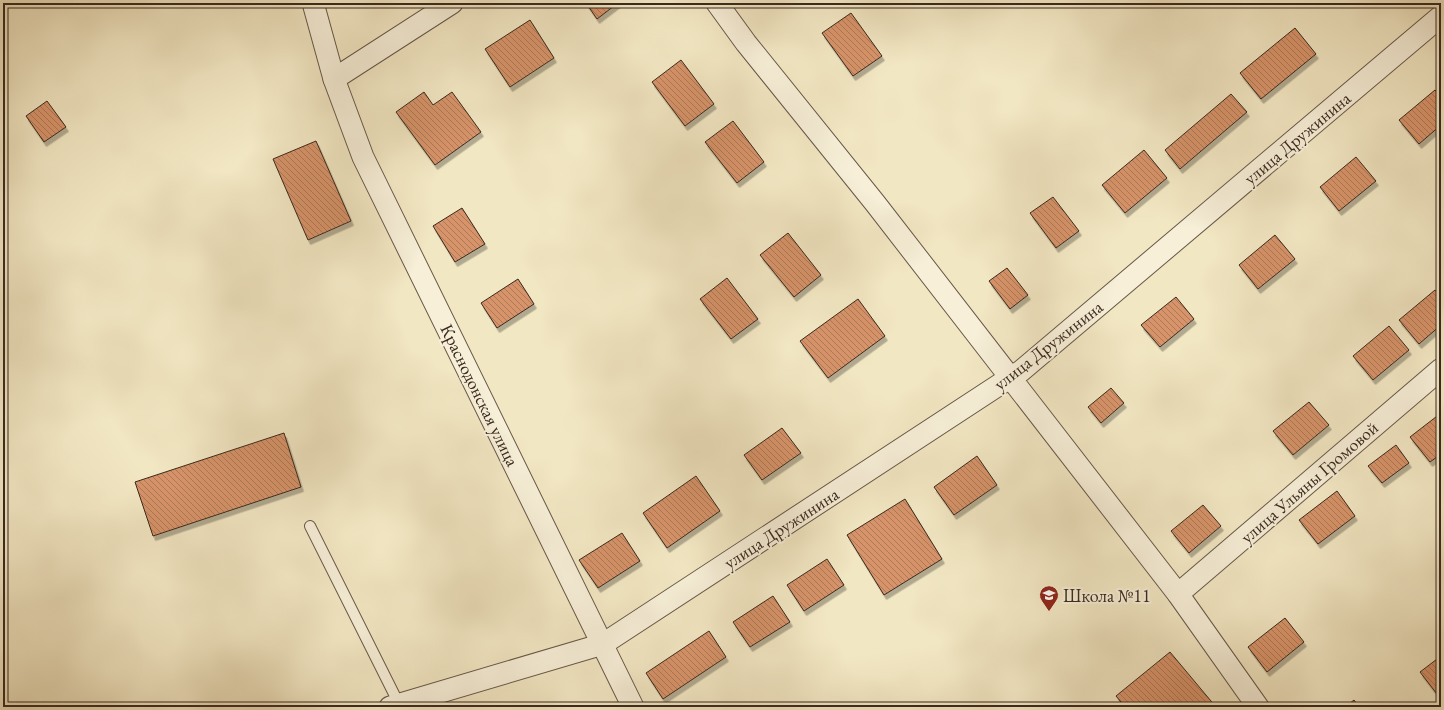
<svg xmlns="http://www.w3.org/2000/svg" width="1444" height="710" viewBox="0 0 1444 710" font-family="'EB Garamond',serif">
<defs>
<pattern id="building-back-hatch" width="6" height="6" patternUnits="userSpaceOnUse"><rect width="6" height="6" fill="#d79369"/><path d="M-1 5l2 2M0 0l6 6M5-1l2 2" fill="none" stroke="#af7856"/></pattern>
<filter id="shadow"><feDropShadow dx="2.5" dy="4.5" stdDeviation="0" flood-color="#0004"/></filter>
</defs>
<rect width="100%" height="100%" fill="#f2e7c3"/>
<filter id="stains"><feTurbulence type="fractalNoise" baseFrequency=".005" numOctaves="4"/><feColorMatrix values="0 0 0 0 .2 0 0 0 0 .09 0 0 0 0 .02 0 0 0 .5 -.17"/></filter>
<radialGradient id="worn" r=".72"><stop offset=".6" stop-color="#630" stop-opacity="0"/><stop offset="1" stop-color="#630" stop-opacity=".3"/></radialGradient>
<!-- building -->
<g fill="url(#building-back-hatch)" stroke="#39291f" filter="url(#shadow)">
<path d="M586,3h32l-21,16z"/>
<path d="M851,13l31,43 -29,20 -31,-43z"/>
<path d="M530,20l24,38 -44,29 -25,-38z"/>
<path d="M1295,28l21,26 -55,45 -21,-26z"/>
<path d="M681,60l33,44 -29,22 -33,-44z"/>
<path d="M1435,90l6,6v29l-22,19 -20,-24z"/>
<path d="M424,92l9,13 19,-13 29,40 -46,33 -39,-53z"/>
<path d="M1231,94l16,18 -67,57 -15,-19z"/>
<path d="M47,101l19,26 -22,15 -18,-26z"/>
<path d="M733,121l31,41 -27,21 -32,-41z"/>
<path d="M316,141l35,80 -43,19 -35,-81z"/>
<path d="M1144,150l23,28 -42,35 -23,-28z"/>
<path d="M1356,157l20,24 -37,30 -19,-24z"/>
<path d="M1053,197l26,34 -23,17 -26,-35z"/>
<path d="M462,208l23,36 -30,18 -22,-36z"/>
<path d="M788,233l33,42 -27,22 -34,-42z"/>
<path d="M1275,235l20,24 -37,30 -19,-24z"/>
<path d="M1007,268l21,27 -18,14 -21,-28z"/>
<path d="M727,278l31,41 -27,20 -31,-40z"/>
<path d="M518,279l16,25 -37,24 -16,-25z"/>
<path d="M1435,290l6,7v28l-22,19 -20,-24z"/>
<path d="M1176,297l18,22 -34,28 -19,-22z"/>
<path d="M858,299l27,37 -57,42 -28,-37z"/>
<path d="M1389,326l20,24 -36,30 -20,-24z"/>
<path d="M1111,388l13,15 -23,20 -13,-16z"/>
<path d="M1309,402l20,23 -36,30 -20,-24z"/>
<path d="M1441,413v41l-11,8 -20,-25z"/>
<path d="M782,428l19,25 -39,27 -18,-25z"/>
<path d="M284,433l17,54 -148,49 -18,-54z"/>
<path d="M1396,445l13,18 -27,20 -14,-17z"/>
<path d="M977,456l20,29 -43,30 -20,-28z"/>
<path d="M696,476l24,35 -53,37 -24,-35z"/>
<path d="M1337,491l18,25 -37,28 -19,-24z"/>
<path d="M905,499l37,60 -58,36 -37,-60z"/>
<path d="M1203,505l18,21 -32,27 -18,-22z"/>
<path d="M622,533l18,28 -42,27 -19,-28z"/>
<path d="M827,559l17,26 -40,26 -17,-26z"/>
<path d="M773,596l17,26 -40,25 -17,-25z"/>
<path d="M1285,618l19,24 -37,30 -19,-25z"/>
<path d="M709,631l17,26 -63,42 -17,-26z"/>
<path d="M1170,652l46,55h-91l-9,-11z"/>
<path d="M1441,656v41l-1,1 -20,-26z"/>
<path d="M1354,700l5,7h-14z"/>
</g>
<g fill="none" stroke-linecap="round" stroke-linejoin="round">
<!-- lane casing -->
<g stroke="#675848" stroke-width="12">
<path id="lane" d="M310,526l89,178"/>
</g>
<!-- street casing -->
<g stroke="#675848" stroke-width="23">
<g id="street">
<path d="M313,3l21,76 29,78 270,550"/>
<path d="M717,3l29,40 129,160 303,391 80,113"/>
<path d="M334,79l118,-76"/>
<path d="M1178,594l263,-225"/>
<path d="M390,707l213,-63 408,-267 10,-6 420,-355"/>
</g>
</g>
<!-- lane -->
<use href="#lane" stroke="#f7efd8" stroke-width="10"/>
<!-- street -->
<use href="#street" stroke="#f7efd8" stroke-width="21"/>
</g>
<!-- icons -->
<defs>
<g id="school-pin" transform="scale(1)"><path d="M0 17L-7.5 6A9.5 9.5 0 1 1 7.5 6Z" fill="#8f2418" stroke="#f7efd8"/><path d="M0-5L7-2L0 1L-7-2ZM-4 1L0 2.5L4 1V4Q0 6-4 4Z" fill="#fff"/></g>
</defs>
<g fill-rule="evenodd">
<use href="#school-pin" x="1049" y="595"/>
</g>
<g text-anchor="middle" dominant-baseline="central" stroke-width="4" stroke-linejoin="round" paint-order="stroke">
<!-- street labels -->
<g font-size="18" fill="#39291f" stroke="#f7efd8">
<text transform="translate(1297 138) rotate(-40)">улица Дружинина</text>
<text transform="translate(1048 345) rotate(-38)">улица Дружинина</text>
<text transform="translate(480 395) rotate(64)">Краснодонская улица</text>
<text transform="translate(1309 482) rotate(-41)">улица Ульяны Громовой</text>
<text transform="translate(781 528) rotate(-33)">улица Дружинина</text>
</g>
<!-- poi labels -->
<g font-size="18" fill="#39291f" stroke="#f7efd8" text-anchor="start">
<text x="1063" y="595">Школа №11</text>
</g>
</g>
<!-- margin -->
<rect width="1444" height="710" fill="none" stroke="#f2e7c3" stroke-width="16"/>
<rect x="4" y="4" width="1436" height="702" fill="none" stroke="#39291f" stroke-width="2"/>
<rect x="8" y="8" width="1428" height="694" fill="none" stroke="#39291f"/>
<rect width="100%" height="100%" filter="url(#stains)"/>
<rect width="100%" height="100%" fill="url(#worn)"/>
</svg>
